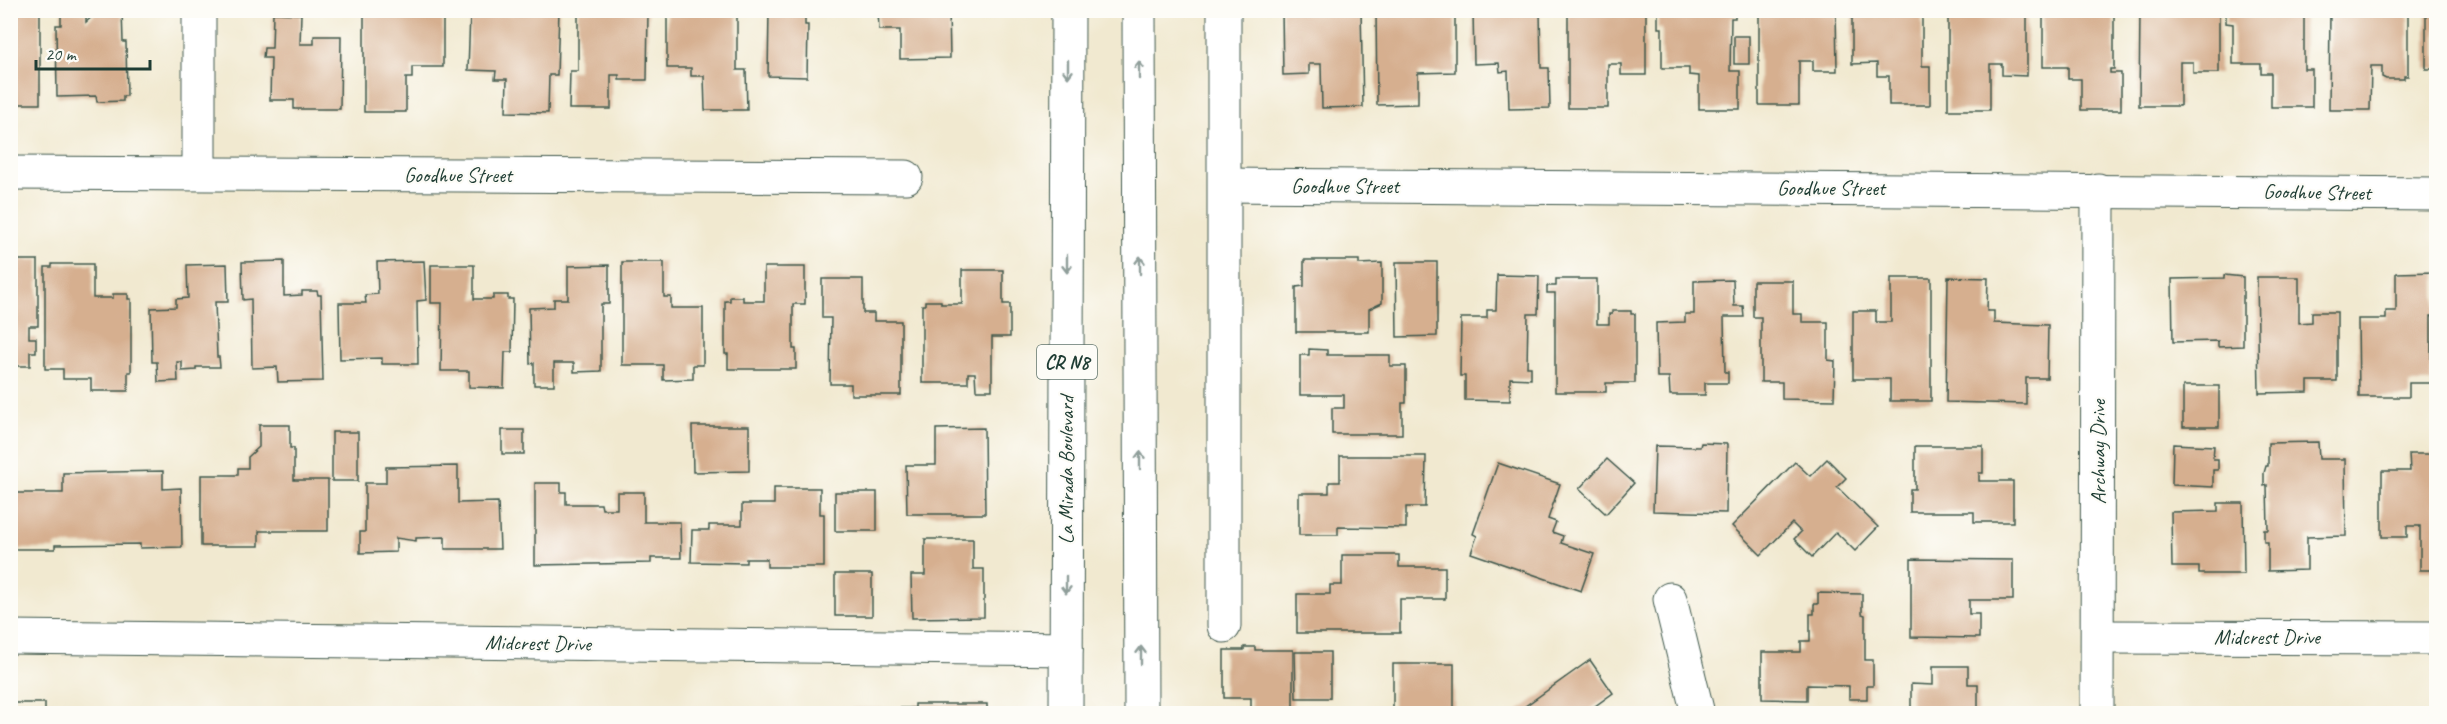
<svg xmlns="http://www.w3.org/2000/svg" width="2447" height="724" viewBox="0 0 2447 724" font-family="Caveat,sans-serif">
<rect width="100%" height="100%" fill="#fdfcf7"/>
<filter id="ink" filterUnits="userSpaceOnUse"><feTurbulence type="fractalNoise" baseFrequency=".0167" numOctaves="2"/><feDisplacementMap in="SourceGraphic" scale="12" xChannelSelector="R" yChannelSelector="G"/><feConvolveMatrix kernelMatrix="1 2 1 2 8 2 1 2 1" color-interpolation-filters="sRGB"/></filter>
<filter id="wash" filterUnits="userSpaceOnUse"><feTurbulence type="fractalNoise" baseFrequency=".008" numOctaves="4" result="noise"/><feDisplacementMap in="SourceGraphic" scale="24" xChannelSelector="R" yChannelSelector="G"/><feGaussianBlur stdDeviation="1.35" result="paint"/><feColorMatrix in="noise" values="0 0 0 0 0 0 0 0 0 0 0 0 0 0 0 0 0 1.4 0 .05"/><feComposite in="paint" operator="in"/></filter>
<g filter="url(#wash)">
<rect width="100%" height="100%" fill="#f1e9d0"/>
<g id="blocks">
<!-- building -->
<g fill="#d6af8f">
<rect x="10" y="10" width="30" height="94"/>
<path d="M94,10h28l1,32h3l1,54h-4v5l-26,1 -1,-6 -39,1 -1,-72h5v-13h25v10l8,-7z"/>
<path d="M364,10h79v57h-31v11h-6v34h-42z"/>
<path d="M513,10h46l-2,65h-8l-1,38 -42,-1 1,-33h-12l1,-8 -28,-1 2,-57 43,2z"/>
<path d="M578,10h70l-1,70h-28v-5h-8v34h-42l1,-38h8z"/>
<path d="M672,10h65v60h9l1,40h-42l-1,-34h-13v-8h-24v-56z"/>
<path d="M769,10h36v15h3l-1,52 -39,-1z"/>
<path d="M878,10h71l1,48 -50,1v-29h-21z"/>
<path d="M1282,10h79l2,97 -41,1 -1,-44h-12v10l-26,1z"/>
<path d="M1376,10h79v62l-37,1v31l-41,1z"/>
<path d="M1473,10h67l1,58h8l1,40 -41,1 -1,-38 -8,1 -1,-9 -25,1z"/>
<path d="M1568,10h78v65h-25v-11h-13v44h-40z"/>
<path d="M1658,10h77v8h-4l-1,53h10v38h-41v-33l-10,-1v-7h-27v-40h-4z"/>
<path d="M1776,10h60l1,61h-24v-10h-14v44h-40v-90h17z"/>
<path d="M1852,10h70v56h8v39h-41v-29h-12v-13l-25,1z"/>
<path d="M1948,10h79v66l-25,-1v-11h-12v46h-42z"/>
<path d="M2089,10h25v59h-4v4h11v37h-40v-31h-13v-12h-25v-54h45z"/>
<path d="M2140,10h79v63h-26v-11h-13v44h-41z"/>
<path d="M2226,10h78v59h8v38h-41v-34h-10v-9h-28v-40l-7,-1z"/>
<path d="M2330,10h78v66h-4v3h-18l-4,-2v-11h-11l-1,44h-41z"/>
<rect x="2426" y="10" width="10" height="59"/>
<path d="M273,13l28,1 -1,30h14v-8h27l-1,73h-46v-9h-24l1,-42h-8l1,-10h8z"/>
<rect x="1734" y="36" width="15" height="28"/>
<path d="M10,260h28v66h-9v12h7v14h-6v14h-20z"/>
<path d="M1304,260h55v4l23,-1v40l-13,6v23h-73v-45l8,-1z"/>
<path d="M284,261v35l18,-1v-4h15l1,4h3l2,86 -45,1 -1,-15 -25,1 -1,-69 -8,1 -1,-38z"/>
<path d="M424,261l2,39 -9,1 1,63h-36v-6l-42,1 -1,-56h27l-1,-8 13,-1 -1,-32z"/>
<path d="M622,262h42v35h7v11h32v57h-10v14l-30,1v-15h-41z"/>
<path d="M1396,262h41v74l-40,1z"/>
<path d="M52,264h41v34h20v-4h15v5h3v73h-3v19h-37v-12h-28v-10h-18v-102h7z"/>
<path d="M227,264l1,38h-13l2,55h2l1,10h-24v3l-14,1v-9h-5l1,19 -20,1 -1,-20h-5l-1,-54 25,-1v-8l12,-1 -1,-33z"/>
<path d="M431,265h43v34h19v-4h15v4h5l-1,53h-7l-1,36 -35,-1v-16h-28l1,-68h-11z"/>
<path d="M609,265v39h-8v67l-27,1v-9h-20v22h-20v-22l-4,1 -1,-56 25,-1v-8h14v-33z"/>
<path d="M764,267h41v37h-12v45h3v20h-68v-15h-3v-53h5v-4h13v4h21z"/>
<path d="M962,270h41v34h7v33h-18v53h-16l-1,-17h-7v10h-46v-78h3v-4h16v3h21z"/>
<path d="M2436,272v44h-5v67h-22v14h-50l-1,-78h28v-8h10v-38z"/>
<path d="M1497,275l42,1 -1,38h-10l-1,53h4v12l-21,-1v23l-45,-1v-24h-5l1,-58h26v-8h9z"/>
<path d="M2224,275l19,2v69l-25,1v-6l-45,1 -1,-63 52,-1z"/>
<path d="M1948,277l40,1 -1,33h7v12l54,2 -1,53h-21v26l-80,-2z"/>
<path d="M2257,277h42v46l13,-1v-10h25v69h-29v11l-49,1z"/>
<path d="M1891,278h40v123h-41v-22h-37v-68h23v11h15z"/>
<path d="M822,279h41v34h11v8h27v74h-50v-11h-21l1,-66h-9z"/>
<path d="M1556,279h41v45h12v-10h3v-3h19v3h4v69h-29v9h-51v-99h-8v-7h9z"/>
<path d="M1733,280l1,26h9l1,11h-20l1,55h3v11h-23v12h-35l-1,-18h-12l-1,-54 29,-1v-8h9v-33z"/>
<path d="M1753,281h40v33h9v8h26v38l7,1 -1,39 -52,-1v-17h-21v-65h-8z"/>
<path d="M1309,349l18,1v5h63v11h16v37h-4v31h-70v-26h12v-13h-44v-40h9z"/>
<rect x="2183" y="386" width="36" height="41"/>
<path d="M259,425h31v23h4v32h34v51h-69v15h-58v-71h37v-7h10v-11l11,-10z"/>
<path d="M692,426h57v45l-56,1z"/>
<path d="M984,428l1,86h-78l-1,-49h30v-36z"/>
<rect x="502" y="430" width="22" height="24"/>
<rect x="332" y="432" width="26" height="49"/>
<path d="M2318,442l1,17h26l1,77 -39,1v33l-39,1v-29h-4v-12h4l-1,-45 -3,1v-13l2,-7h2v-23z"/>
<path d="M1701,443l26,1 -1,69 -73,-2 2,-65 45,1z"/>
<path d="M2173,444l41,2 -1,13h5v11h-5v17l-41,-2z"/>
<path d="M1915,446h68v27h-4v8h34v41h-39v-10h-64v-23h5z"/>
<path d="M2409,454h27v116h-16v-44h-13v11h-25v-66h28z"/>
<path d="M1340,456h86l-1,51h-19v21l-68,-1v8h-39v-42h30v-11h11z"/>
<path d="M1607,459l27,24 -28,31 -27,-25z"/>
<path d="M1827,459l19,19 -9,9 41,40 -23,24 -19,-19 -24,25 -18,-18 7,-7 -9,-9 -31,32 -29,-29 63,-64 15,14z"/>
<path d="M1498,463l62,21 -12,35 8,3 -4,10 11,4 -2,7 33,11 -13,37 -110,-38 6,-17 -4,-2z"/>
<path d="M458,466v37l40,-1 2,47h-55v-12l-29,1v3l-20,-3v14l-36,1v-21h5v-49h21v-16z"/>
<path d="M163,471v18l18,-1 1,59 -42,1v-4l-85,1v4h-44v-44h4v-12h48v-20z"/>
<path d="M535,483h26v9h5v12h35l1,5h15v-17h27v30h36l1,36h-30v5l-116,2z"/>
<path d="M774,488h46v26h4v53h-57v-8h-21v4l-55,-1 1,-32h17v-5h33v-21h32z"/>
<rect x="835" y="492" width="42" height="39"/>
<path d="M2218,503h25l1,71h-45v-7h-27l-1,-55 47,-1z"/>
<path d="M925,539h48v30h11v48l-72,1 -1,-43h14z"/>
<path d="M1342,555h57v12h46v32h-45v34h-103v-39h33v-9h12z"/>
<path d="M1911,559l102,1v40h-44v14h10v24l-68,-1z"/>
<rect x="835" y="574" width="37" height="42"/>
<path d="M1818,593l44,1v20l3,1v45h8v26h-6v13h-18v-13l-42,-1v15l-45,-1v-47h39v-11h9v-27h4v-10h4z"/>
<path d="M1244,647h11v3h38v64h-42v-16h-27v-48h20z"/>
<path d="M1295,652h35v46h-34z"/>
<path d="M1590,660l23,33 -29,21h-66l-1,-2z"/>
<rect x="1393" y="664" width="61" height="50"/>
<path d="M1933,666h35v18h10v30h-67v-30l22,1z"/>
<rect x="10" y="703" width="35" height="11"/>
<path d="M915,704h72v10h-136v-6h64z"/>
<rect x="2208" y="710" width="40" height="4"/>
</g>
</g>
</g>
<g filter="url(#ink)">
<use href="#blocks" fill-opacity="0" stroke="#3e574b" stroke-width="1.5"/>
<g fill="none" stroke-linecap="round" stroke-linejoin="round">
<!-- minor casing -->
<g stroke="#3e574b" stroke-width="35">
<g id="minor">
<path d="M10,173l896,4"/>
<path d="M199,173v-163"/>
<path d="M1225,185l1211,9"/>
<path d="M1670,599l28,115"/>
<path d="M1224,626v-616"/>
<path d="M10,637l1056,12"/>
<path d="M2098,637l338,1"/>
<path d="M2097,714l1,-524"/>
</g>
</g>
<!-- major casing -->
<g stroke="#3e574b" stroke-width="35">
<g id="major">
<path d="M1139,10l2,704"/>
<path d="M1066,714l2,-704"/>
</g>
</g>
<!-- minor -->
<use href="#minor" stroke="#fff" stroke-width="33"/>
<!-- major -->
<use href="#major" stroke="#fff" stroke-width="33"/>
</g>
<!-- one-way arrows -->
<defs><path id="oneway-shaft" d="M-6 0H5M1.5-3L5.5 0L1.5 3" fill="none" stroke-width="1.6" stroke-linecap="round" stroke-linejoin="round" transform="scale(1.5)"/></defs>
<g stroke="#8f9e9a">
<use href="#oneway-shaft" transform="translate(1068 69) rotate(90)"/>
<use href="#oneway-shaft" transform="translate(1139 70) rotate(-90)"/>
<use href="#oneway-shaft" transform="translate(1067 264) rotate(90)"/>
<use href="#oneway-shaft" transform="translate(1140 265) rotate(-90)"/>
<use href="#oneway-shaft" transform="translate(1140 460) rotate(-90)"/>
<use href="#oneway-shaft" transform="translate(1066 585) rotate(90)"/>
<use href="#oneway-shaft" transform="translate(1141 655) rotate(-90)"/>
</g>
</g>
<g text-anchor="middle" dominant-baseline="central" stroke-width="4.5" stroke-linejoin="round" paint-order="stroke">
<!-- shield labels -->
<rect fill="#fdfcf7" stroke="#62766e" stroke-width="1.5" x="1037" y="345" width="60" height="34" rx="4.5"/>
<g font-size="20" font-weight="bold" fill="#1f3d34">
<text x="1067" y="362">CR N8</text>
</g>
<!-- street labels -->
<g font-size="21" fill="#1f3d34" stroke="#fdfcf7">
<text x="458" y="175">Goodhue Street</text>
<text x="1345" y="186">Goodhue Street</text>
<text x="1831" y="188">Goodhue Street</text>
<text transform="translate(2317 192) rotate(1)">Goodhue Street</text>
<text transform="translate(2098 452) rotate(-90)">Archway Drive</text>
<text transform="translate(1066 470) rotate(-90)">La Mirada Boulevard</text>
<text x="2267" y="637">Midcrest Drive</text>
<text transform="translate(538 643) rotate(1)">Midcrest Drive</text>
</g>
</g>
<!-- margin -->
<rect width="2447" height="724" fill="none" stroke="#fdfcf7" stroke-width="36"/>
<!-- scale -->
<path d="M36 60v9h114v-9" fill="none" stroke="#1f3d34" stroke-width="3"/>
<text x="45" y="60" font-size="18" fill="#1f3d34" stroke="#fdfcf7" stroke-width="4.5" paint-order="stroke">20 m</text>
</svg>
